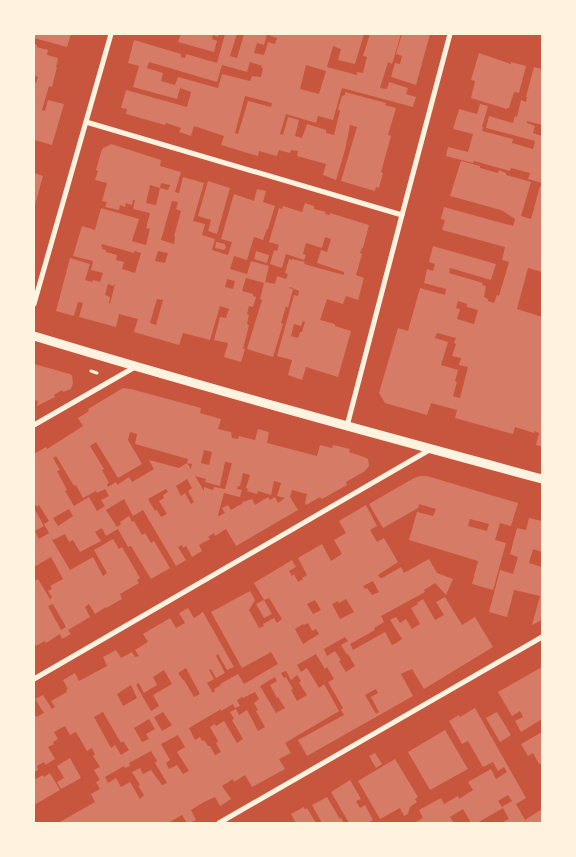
<svg xmlns="http://www.w3.org/2000/svg" width="576" height="857" viewBox="0 0 576 857" font-family="'Source Sans 3',sans-serif">
<rect width="100%" height="100%" fill="#c8553d"/>
<!-- building -->
<g fill="#d67c66" fill-rule="evenodd">
<path d="M34,34h37l-4,13 -33,-9z"/>
<path d="M181,34h38l-1,3 -5,-2 -1,4 5,2 -3,11 -36,-10z"/>
<path d="M225,34h12l-7,22 7,2 7,-24h23l-3,11 -7,-2 -3,10 10,2 4,-13 7,2 2,-6 -7,-2 1,-2h93l-9,30 -17,-4 3,-11 -8,-3 -6,21 30,8v-3l6,1 4,-16 -4,-1 7,-22h31l-9,30 -4,-2 -8,26 7,1 2,-7 19,6 -2,6 10,3 -3,10 -71,-19 -9,32 -15,-4 -2,7 -30,-9 -6,20 3,1 5,-18 11,3 -4,16 7,2 5,-14 19,6v3l8,2 6,-24 -2,-2 4,-13 3,-1v-3l41,11 -1,2 11,3 -8,27 3,1 -10,36 2,1 -4,15 -3,-1 -1,4 -34,-10 16,-54 -7,-2 -5,25 -9,30 -13,-5 3,-11 -29,-8 1,-5 -7,-1 -1,3 -11,-3 -2,6 -18,-5 -1,5 -37,-11 3,-9 -30,-10 -3,10 -12,-4 2,-4 -15,-5 -1,2 -39,-11 1,-5 -6,-1 5,-18 61,17 4,-15 -11,-4 -3,11 -44,-12 6,-21 -11,-3 6,-23 47,14v3l4,1 1,-4 31,9zM149,62l68,20 5,-17 25,7 3,-10 12,4 -1,2h2l-2,9 -9,-1 -2,5 -28,-7 -4,14 -40,-11 -3,8 -14,-4 2,-8 -16,-5zM306,65l20,6 -7,23 -19,-5zM245,96l27,7 -1,4 -23,-6 -10,33 -3,-1z"/>
<path d="M402,34h28l-14,51 -25,-8 4,-14 5,1 2,-8 -6,-2z"/>
<path d="M34,44l3,1v2l11,3 -1,5 11,3 -2,9h1l-5,20 -3,-1 -7,24 3,1 3,-11 16,4 -12,41 -18,-5v-58l2,1 2,-6 -3,-1 -1,3z"/>
<path d="M479,53l32,11v-2l15,4 -7,27 -5,-1 -5,16h-2v1l-36,-11 4,-17 -4,-1z"/>
<path d="M534,67l8,2v56l-15,-4v2l8,3 -2,7 9,3v29l-1,4 1,1v13l-14,-4 2,-6 -19,-5 -1,3 -36,-10 -1,2 -27,-7 2,-9 20,5 5,-18 -20,-5 6,-20 18,5 3,-10 8,2 -6,21h1l-1,4 31,8 -1,4 21,6 2,-8 -49,-13 3,-12 24,7 2,-7 2,1 4,-17 5,2 1,-5h-1z"/>
<path d="M111,144l50,16 -1,6 21,6 -6,20 4,1 4,-16 21,6 -11,38 12,3 -3,11 13,4 -3,11 16,5 4,-13 -11,-3 13,-45 20,7 3,-12 9,2 -3,11 12,4 -7,23h-1l-4,11 -9,-3 -7,23 -13,-4 -4,13 17,5 4,-13 18,5 -4,16 10,2 2,-8 9,3 2,-5 -3,-1 4,-14 3,1v-1l13,3 -1,2 40,11v-3l-27,-9 4,-13 6,2 4,-13 -6,-2 -3,11 -16,-5 -3,11 3,1 -2,5 -18,-6 -4,14 -12,-4 4,-14 3,1 2,-6 -10,-3 10,-34 3,1 1,-3 19,6 3,-9 9,3v3l12,3 -1,2 5,1v-2l39,12 -6,23h-1l-2,5 2,1 -6,21 8,3 -6,22 -12,-4 -3,8 -16,-5 -7,21 15,4v2l16,5 -13,46 -32,-10 -4,13 -14,-5 4,-15 -15,-4 17,-61 4,1 1,-5 -9,-4 -1,1 4,1 -5,19 -2,-2 -5,17 2,1 -10,33 -26,-8 15,-49 -2,-1 4,-16 -18,-5 -4,13 11,3v2l3,1 -3,10 -4,-1 -2,8 2,1 -2,9 2,1 -6,24h2l-4,13 -17,-5 4,-14 -14,-3 6,-23 6,1 3,-9 -9,-3 -10,34 -27,-7 -4,12 -45,-13 4,-13 -19,-5 -3,13 -37,-10 4,-14 -5,-1 -4,14 -18,-5 14,-53 20,6 -5,16 7,2 1,-2 7,2 3,-9 -12,-3 2,-9 -20,-5 9,-30 13,4 6,-22 38,11 -7,22 14,4 4,-16 -4,-1 4,-15 -17,-4 2,-9h-2l-1,5 -6,-2 -1,4 -5,-2 -1,5 -14,-3 2,-5 -5,-1 5,-18 -12,-3 3,-9 -2,-1 6,-21zM161,183l9,2 -2,5 -8,-2 -4,17 -10,-2 4,-18 10,3zM172,201l6,1 -2,7 5,2 -7,25h1l-1,8 -13,-4zM102,244l32,9v-2l7,2 -6,20 -13,-4 2,-7 -8,-2 1,-5 -11,-3v-2l-4,-1 1,-2h-2zM158,251l10,2 -3,10 -10,-2zM227,279l8,2 -2,8 -8,-2zM108,284l6,2v-2h1l-5,20 -1,-1 1,-6 -5,-2zM157,299l6,1 -7,25 -6,-2zM303,321l2,1 -3,10h-2l-2,6 -7,-2 3,-12 7,2z"/>
<path d="M461,161l19,5v2l18,5 1,-3 7,3v2l25,7 -10,34 10,3 9,-33 2,1v85l-14,-4 -11,41 25,8v130l-6,-2 3,-12 -5,-2v2l-19,-6 -2,7 -58,-16 2,-8 -26,-7 -4,12 -42,-12 -6,-10 19,-65 10,3 12,-43 25,7 1,-6 -22,-6 3,-14 6,2 2,-7 -6,-2 4,-16 63,18 -5,16 -41,-12 -1,5 34,10 -1,2 4,1 -2,11 4,2v2l6,2 3,-8 2,1 10,-34 -7,-2 3,-13 -63,-17 3,-10 -4,-1 3,-12 69,19 2,-7 -14,-9 -51,-14zM458,301l9,3v3l11,3 -4,14 -17,-5 3,-10 -4,-1zM437,333l19,5 -2,5 2,1 -4,12 9,2 -2,7 9,2 -8,31 -7,-2 4,-14 -2,-1 3,-11 -17,-5 7,-23 -13,-4z"/>
<path d="M34,173l9,3 -9,32z"/>
<path d="M208,181l22,7 -13,46 -9,-3 3,-11 -13,-4z"/>
<path d="M216,242h1l8,2 1,4 -2,2 -9,-2z"/>
<path d="M256,251l13,4 -2,8 -13,-4z"/>
<path d="M34,364l36,10 2,2 1,7 -2,6 -8,3 -1,-2 -8,5 1,2 -18,9 1,-5 -4,-1z"/>
<path d="M123,388l8,1 70,19 -1,5 21,6 -3,10 13,3 1,6 6,1 1,-3 16,4 3,-11 11,3 -2,11 50,13 3,-11 12,3 1,-3 17,4 -1,3 15,5 4,2 1,7 -4,5 -19,11 1,3 -25,14 -2,-2 -14,8 -1,-2 2,-9 -15,-4 -2,7 8,13 -62,36 -10,-17 -11,7 -1,-3 -6,4 2,2 -11,6 3,6 -10,6 -6,-11 -3,2 -1,-3 -4,2 8,13 -10,6 -33,-56 -10,6 -9,-17 -18,11 11,17 4,-3 -1,-2 9,-6 3,6 2,-1 8,14 3,-2 6,10 3,-2 16,27 -19,11 -20,-33 -3,1 -10,-18 -12,7 -4,-8 -7,4 6,9 -21,11 -7,-12 -4,2 -4,-8 -12,6 -2,-2 19,32 23,-13 10,19 4,-3 -13,-23 19,-11 6,10 3,-2 18,31 -3,2 2,3 -19,11 2,5 -16,9v-1l-11,7 -6,-10 -4,3 5,10 -22,13 3,4 -9,5 -2,-5 -14,9 -1,-2 -9,5 -2,-4v-61l4,-2 12,20 2,-2 -4,-6 4,-2 -2,-3 13,-7 -12,-22 -17,10v-59l10,18 -9,5 4,8 10,-6 -5,-9 5,-3 -10,-16 -2,2 -1,-2 -2,1v-52l12,-7 1,2 36,-23 -5,-8 11,-7 -1,-2zM130,432l7,2 -2,10 53,15 -1,4 5,1 -1,5 -4,-6 -8,5 -30,-8 5,9 -22,13 -3,-5 -12,8 -1,-3 -8,5 -1,-3 2,-1 -7,-13 2,-1 -14,-23 6,-4 22,36 24,-14 -14,-24zM204,450l8,2 -3,13 -8,-2zM56,456l18,30 2,-1 7,13 13,-7 1,2 8,-4 4,7 -8,4 4,6 -8,5 -8,-14 -15,9 -9,-15 2,-1 -10,-19 3,-1 -7,-12zM225,462l7,1 -7,26 -11,-2 -1,3 -9,-3v4l-9,-15 11,3 -1,3 15,4zM243,473l7,2 -4,13 2,1 -1,2 10,3 1,-3 13,4 3,-14 7,2 -4,13 8,2 -7,5 -3,-6 -5,3 -2,-3 -13,8 -3,-6 -10,3 1,1 -12,7 -3,-5 -6,3 3,5 -6,3 -1,-1 6,-22 16,4 2,-7 -5,-1 1,-3h2zM187,479l5,9 -4,3 6,11 -3,2 -6,-11 -4,3 -5,-10zM166,489l2,3 -5,3 1,3 -5,3 8,13 -6,3 -4,-7 -2,1 -7,-12zM69,509l4,7 -15,10 -5,-8zM53,604l13,23 -5,3 -13,-24z"/>
<path d="M420,476h7l91,27 -7,23 -11,-3 -5,17 11,3 -13,47 -21,-6 6,-23 -69,-21 8,-28 16,4 3,-7 -17,-5 -1,4 -35,20 -14,-24 45,-26zM470,519l19,5 -2,7 -19,-5z"/>
<path d="M366,505l11,21 -7,4 7,12 7,-4 14,24 -20,13 2,3h2l19,-11 3,6 25,-14 8,14 16,6 -7,16 -11,-12 -11,7 1,2 -44,24 3,6 -10,6 1,2 -25,14 3,6 32,-18 7,13 4,-2 6,-4 -12,-19 6,-3 4,6 6,-4 6,10 8,-5 -9,-16 7,-4 -1,-1 6,-4 12,21 9,-5 -8,-13 9,-5 17,28 13,-8 18,30 -69,42 -12,-20 -11,5 12,22 -106,60 -9,-16 46,-25 -3,-5 2,-2 -15,-26 6,-3 -7,-12 -2,2 -9,-15 -19,11 4,7 6,-4 12,20 5,-4 15,27 -54,32 6,10 -12,6 6,10 -33,18 -7,-12 -11,7 -1,-3 -11,7 9,13 -11,7 -5,-9 -11,5 -13,8 5,10 -7,3h-2l-5,-8 -14,8h-110l37,-21 -4,-8 9,-5 -4,-7 4,-2 -6,-10 6,-3 -7,-11 2,-1 -3,-7 -5,3 -11,-19 -6,3 -5,-9 -11,6 4,7 -5,3 1,2 -6,3 7,12 -10,6 -1,-3 -7,4 1,4 -4,2v-60l2,5 8,-4 -9,-14 8,-4 9,14 3,-2 -4,-6 16,-9 -1,-2 2,-1 -5,-9 12,-7 4,8 28,-15 -4,-9 13,-7 5,8 11,-6 3,5 4,-1 -4,-6 13,-8 -5,-8 27,-16 6,10 9,-5 -6,-10 9,-5 6,10 9,-6 31,55 -7,3 -9,-16 -2,2 9,17 -9,5 -5,-9 -2,1 5,9 -7,4 6,10 2,-2 -1,-2 7,-4 -1,-1 18,-10 6,10 34,-20 -7,-12 -29,16 -31,-56 39,-21 5,9 -6,10 10,18 5,-2 -1,-2 11,-6 3,5 5,-4 -13,-21 -5,2 8,14 -8,4 -8,-14 8,-4 -10,-17 38,-23 4,7 -7,4 3,5 2,-2 4,8 5,-3 -1,-1 5,-3 -9,-17 24,-14 9,17 11,-7 -8,-14 12,-7 -7,-12zM373,581l6,11 -7,3 -5,-7 -2,1 -2,-3zM346,599l8,13 -14,7 -8,-15 6,-3 1,2zM315,600l6,10 -8,4 -6,-10zM308,623l4,8 4,-2 3,5 -16,10 -8,-15 8,-5 1,1zM345,637l3,4 -7,4 6,10 1,-1 7,12 -9,6 -7,-11 2,-1 -6,-9 -8,5 -3,-7zM186,668l14,26 -6,3 -10,-17h-1l-5,-7zM164,670l8,14 -19,11 6,11 -8,5 -15,-26 3,-2 5,10 13,-8 -4,-8zM286,671l5,9 6,-5 4,6 -2,2 8,12 -10,6 -6,-11 2,-1 -7,-12 -2,1 -3,-5zM275,677l2,4 -7,4 7,13 1,-1 7,11 -9,5 -16,-27zM131,685l6,13 -14,8 -6,-12zM376,689l2,4 -7,4 8,15 -3,2 -11,-19zM255,692l4,7 -5,4 4,7 -2,1 9,16 -7,4 -11,-21 -8,5 -3,-6 -6,3 4,7 -2,1 11,19 -6,4 -13,-22 -8,5 -1,-2 -5,3 8,14 -2,2 5,9 -6,3 -5,-9h-2l-4,-6 -2,1 -2,-4 -5,3 -6,-12 32,-19v2l12,-7 2,4 5,-2 -3,-6 5,-3 1,1zM103,712l18,31 2,-2 6,9 -8,5 -6,-10 -4,3 -17,-31zM163,712l9,13 -10,6 -8,-14zM149,719l6,10 -9,5 3,5 -7,3 -8,-14zM178,735l7,12 -8,5 12,19 -6,3 -6,-9 -8,4 -3,-6 4,-3 -9,-16zM151,751l6,10 -2,2 12,20 -5,2 -11,-15 -8,4 -3,-6 -8,4 8,13 -2,1 6,9 -4,4 -10,-17 -9,5 -5,-9 -8,5 -3,-6 19,-11 1,2 5,-2 -1,-3z"/>
<path d="M529,518l13,3v31l-9,-3 -4,14 13,4v53l-10,5 8,-29 -26,-6 -7,27 -18,-5 11,-42 13,4 5,-17 -8,-3 7,-26 9,2z"/>
<path d="M542,667v52l-21,13 -6,-11 8,-4 -3,-6 -8,5 -14,-24z"/>
<path d="M475,708l51,90 -10,6 9,16 17,-11v14h-41l8,-4 -6,-11 -26,15h-6l-8,-14 -13,8 4,6h-40l9,-5 -4,-8 22,-12 3,6 14,-8 1,3 14,-9 -5,-8 23,-13 5,10 11,-7 -3,-5 -6,4 -5,-9 -10,5 -15,-26 -6,3 -13,-23 10,-6 1,2zM508,795l4,6 -10,6 -4,-6z"/>
<path d="M497,712l14,23 -11,7 -14,-24z"/>
<path d="M445,730l23,39 -38,21 -22,-38z"/>
<path d="M542,732v35l-2,-4 -1,1 -6,-11 -5,3 -7,-12z"/>
<path d="M375,753l7,11 -6,4 -7,-12z"/>
<path d="M70,758l11,20 -20,11 -4,-7 7,-4 -7,-12z"/>
<path d="M395,759l23,38 -3,2 2,3 -7,5 -2,7 -4,2 -4,-8 -20,11 -22,-38z"/>
<path d="M50,773l10,17 -26,15v-25l9,-5 1,2z"/>
<path d="M350,780l11,19 -5,2 4,7 5,-3 8,15 -6,3h-18l-18,-31z"/>
<path d="M327,797l13,22 1,-1 3,5h-22l-10,-18z"/>
<path d="M304,807l1,3 2,-2 9,15h-20l-5,-9z"/>
</g>
<g fill="none" stroke-linecap="round" stroke-linejoin="round">
<!-- path -->
<path stroke="#fff3e0" stroke-width="3" d="M91,371l6,2"/>
<!-- minor -->
<g stroke="#fff3e0" stroke-width="5">
<path d="M86,122l316,93"/>
<path d="M34,304l77,-270"/>
<path d="M34,425l101,-58"/>
<path d="M347,426l55,-211 48,-181"/>
<path d="M34,679l397,-230"/>
<path d="M219,823l323,-186"/>
</g>
<!-- tertiary -->
<path stroke="#fff3e0" stroke-width="9" d="M34,336c168,51 338,97 508,143"/>
</g>
<!-- border -->
<rect width="576" height="857" fill="none" stroke="#fff3e0" stroke-width="70"/>
</svg>
